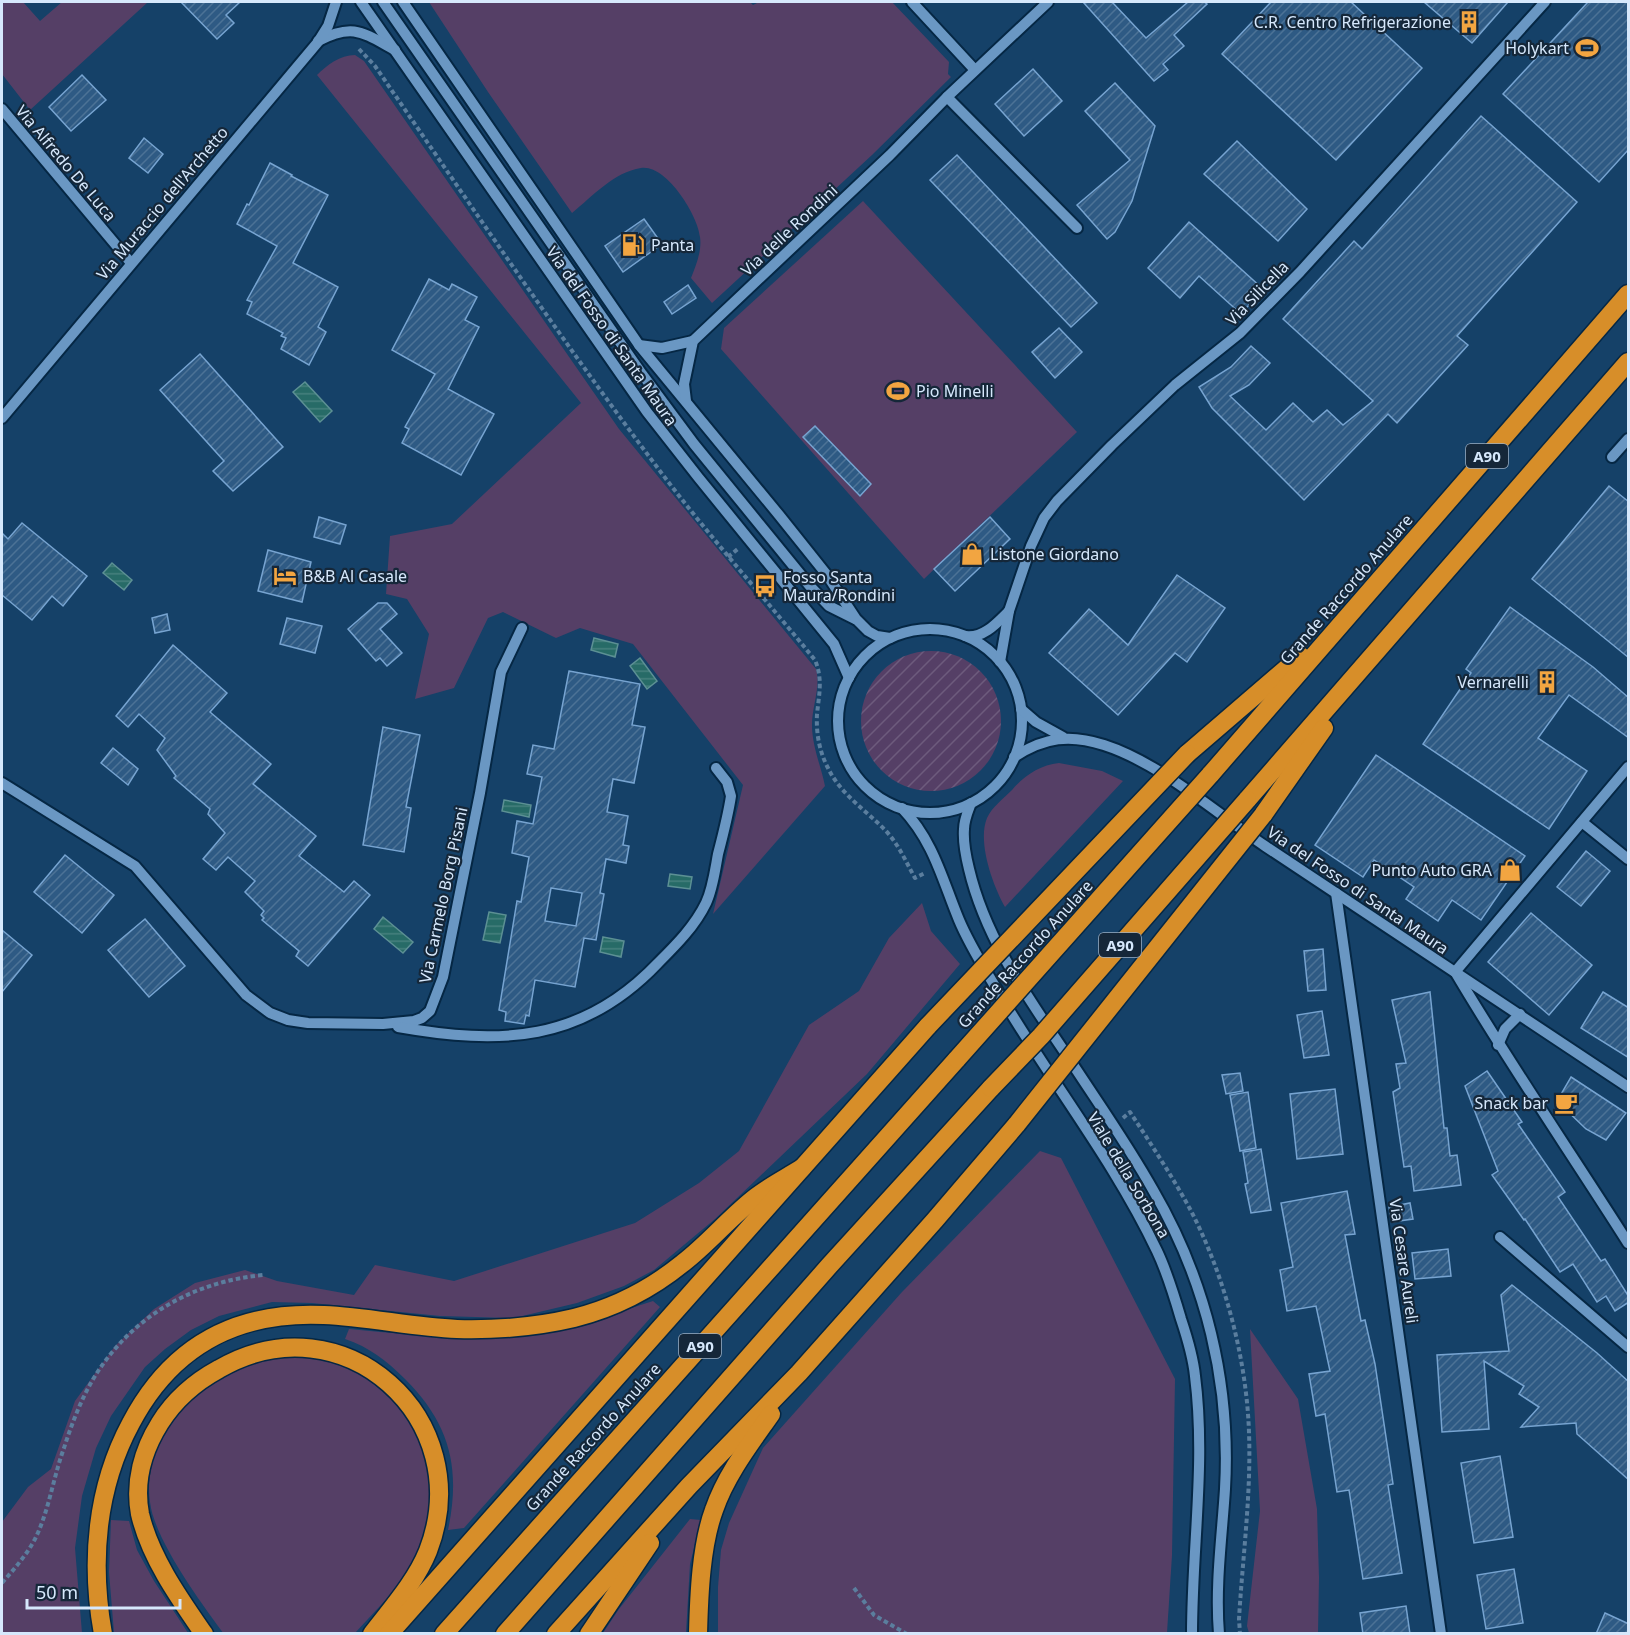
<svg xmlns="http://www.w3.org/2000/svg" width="1630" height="1635" viewBox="0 0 1630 1635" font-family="'Noto Sans',sans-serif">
<defs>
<pattern id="garden-furrows" width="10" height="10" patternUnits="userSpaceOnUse" patternTransform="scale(1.5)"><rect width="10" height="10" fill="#553f66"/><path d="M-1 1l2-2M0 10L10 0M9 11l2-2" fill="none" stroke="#6d5b7d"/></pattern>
<pattern id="water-rules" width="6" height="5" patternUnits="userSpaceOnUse" patternTransform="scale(1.5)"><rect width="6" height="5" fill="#276b67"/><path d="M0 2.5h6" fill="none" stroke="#46807e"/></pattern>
<pattern id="building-hatch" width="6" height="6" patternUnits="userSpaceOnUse" patternTransform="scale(1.5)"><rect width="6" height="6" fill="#2e5a84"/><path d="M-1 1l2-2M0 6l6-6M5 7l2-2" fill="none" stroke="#4c7296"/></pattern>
</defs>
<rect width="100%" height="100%" fill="#154168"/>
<!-- green -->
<g fill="#553f66">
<path d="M2,2h21l17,19 22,-19h86l-118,108 -28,-36z"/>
<path d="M429,2h321l3,3 6,-3h133l57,60 -1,12 3,3 -79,78 -160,148 -21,-25c5,-13 11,-27 9,-41 -2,-22 -34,-73 -59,-69 -27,4 -48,28 -69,45l-84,-121z"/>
<path d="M355,55l9,6 255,368 197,240c5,18 -4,37 -4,56 0,21 9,41 13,61l-112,128 30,-129 -110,-141 -53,-16 -24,10 -53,-26 -15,6 -34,70 -39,11 14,-65 -22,-35 -21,-5 4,-58 62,-12 129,-121 -264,-328c10,-10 23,-20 38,-20z"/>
<path d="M863,201l214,231 -153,147 -203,-230 3,-21z"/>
<path d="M1059,763l43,8 21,10 -118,126c-12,-21 -28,-65 -18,-89 5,-11 17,-20 25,-28 13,-15 28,-25 47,-27z"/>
<path d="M922,903l9,28 29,33 -93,110 -152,145 -61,51 -30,16 -47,17 -63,15 -74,-2 -128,-13 -40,-1 -53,14 -28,14 -26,19 -20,18 -34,49 -15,32 -14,48 -7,52 7,85h-80v-111l26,-35 23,-18 24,-68 40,-55 39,-37 41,-26 50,-13 32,11 77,14 21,-30 79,16 181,-58 64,-40 40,-32 70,-126 50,-34 30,-53z"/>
<path d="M1040,1151l21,7 114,221 -3,176 -5,78h-449v-46l3,-37 8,-27 34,-75 139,-156z"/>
<path d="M653,1301l7,6 -196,221 -16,2c13,-62 2,-106 -43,-151 -18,-18 -36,-32 -60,-40l4,-10c66,6 132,14 198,3 36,-6 71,-20 106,-31z"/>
<path d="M1250,1329l48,70 19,110 2,69 -1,55h-69l-2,-7 13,-115z"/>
<path d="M306,1354l39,9 34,21 38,45 12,29 3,29 -6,48 -21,44 -50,54 -131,1c-23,-31 -70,-95 -74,-132 -6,-39 17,-84 46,-110 9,-8 21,-13 32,-19 6,-4 12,-9 19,-12 13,-5 44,-5 59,-7z"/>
<path d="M690,1519l11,1 -11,44 -4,69h-83l16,-24z"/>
<path d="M111,1520l18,1 8,29 17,31 34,52h-74l-5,-61z"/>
</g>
<!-- garden -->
<circle fill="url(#garden-furrows)" cx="931" cy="721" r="70"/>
<!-- water -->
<g fill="url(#water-rules)" stroke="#5c9094" stroke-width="1.5">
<path d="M305,382l27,29 -12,11 -27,-30z"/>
<path d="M112,563l20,17 -8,10 -21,-17z"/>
<path d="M594,638l24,6 -3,13 -24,-7z"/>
<path d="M640,658l17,23 -10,8 -17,-23z"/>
<path d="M504,800l27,5 -2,12 -27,-6z"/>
<path d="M670,874l22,3 -2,12 -22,-3z"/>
<path d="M489,912l17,3 -6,28 -17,-3z"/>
<path d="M383,917l30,25 -10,11 -29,-24z"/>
<path d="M603,937l21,4 -3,16 -21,-5z"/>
</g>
<!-- building -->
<g fill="url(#building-hatch)" stroke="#77a4d1" stroke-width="1.5" fill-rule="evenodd">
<path d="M181,2h59l-14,13 8,8 -17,16z"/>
<path d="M1083,2h29l34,36 42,-36h16l3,2 -33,31 10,11 -21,18 5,6 -14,11z"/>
<path d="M1271,2h80l71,66 -86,92 -114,-106z"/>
<path d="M1424,2h84l-36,41z"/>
<path d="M1588,2h41v147l-30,33 -96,-88z"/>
<path d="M1033,69l29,32 -38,35 -29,-32z"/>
<path d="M82,75l24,25 -35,31 -22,-24z"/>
<path d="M1115,83l40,43 -23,75 -17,31 -8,7 -30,-34 53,-45 -45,-49z"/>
<path d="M1481,116l96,86 -120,134 11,9 -71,78 -9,-9 -84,86 -92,-92 -13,-21 32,-20 20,-21 19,17 -21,22 -19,11 36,34 27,-27 20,19 14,-12 16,15 30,-24 -90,-82 71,-78 8,8z"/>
<path d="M144,138l19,16 -15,19 -19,-15z"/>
<path d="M1237,141l70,68 -29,32 -74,-67z"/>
<path d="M957,155l140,148 -26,24 -141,-147z"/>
<path d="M270,163l22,12 -1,1 37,19 -35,68 45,24 -20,40 8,5 -17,33 -28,-16 5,-11 -5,-2 2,-3 -36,-19 5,-12 -5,-2 30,-54 -40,-22 10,-20 2,1z"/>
<path d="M644,219l18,25 -39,28 -18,-26z"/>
<path d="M1189,222l74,67 -22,25 -42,-38 -19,22 -32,-30z"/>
<path d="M429,279l20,11 3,-6 25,13 -12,23 14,7 -31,62 46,25 -33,61 -59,-32 7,-14 -4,-2 30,-53 -43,-24z"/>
<path d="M688,285l8,13 -24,16 -8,-12z"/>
<path d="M1059,328l23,24 -27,26 -23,-26z"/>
<path d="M200,354l83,93 -50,44 -20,-20 11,-10 -64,-71z"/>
<path d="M815,426l56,58 -11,12 -57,-59z"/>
<path d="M1609,486l20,16v156l-97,-79z"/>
<path d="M319,517l27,8 -6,19 -26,-7z"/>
<path d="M990,517l20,22 -55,52 -21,-22z"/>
<path d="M22,523l65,53 -24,30 -11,-10 -20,24 -30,-25v-62l6,6z"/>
<path d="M268,550l43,12 -9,40 -44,-11z"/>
<path d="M1177,575l48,33 -38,54 -12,-9 -57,62 -69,-62 40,-44 39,36z"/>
<path d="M378,603h9l10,11 -17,15 22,24 -15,13 -7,-8 -4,3 -28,-32z"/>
<path d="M1510,607l83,60 36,31v40l-60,-43 -31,43 49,33 -38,58 -126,-85 48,-71 -5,-4z"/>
<path d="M167,614l3,16 -15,3 -3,-15z"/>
<path d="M287,618l35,8 -7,27 -35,-9z"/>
<path d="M173,645l54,48 -17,19 61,52 -18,20 63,52 -17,20 45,36 10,-11 16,14 -62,71 -12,-10 3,-5 -37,-31 2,-2 -3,-3 3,-4 -19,-19 10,-11 -27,-24 -12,13 -13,-11 22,-26 -17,-19 2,-5 -36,-31 2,-2 -19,-26 8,-12 -26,-24 -11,13 -12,-11z"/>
<path d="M569,671l71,13 -8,41 13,2 -11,56 -21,-4 -6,33 21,4 -5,29 6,1 -3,17 -20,-4 -6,34 4,1 -8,46 -12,-2 -9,49 -40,-7 -6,36 -3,-1 -2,9 -19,-3 1,-9 -7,-2 18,-109 4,1 8,-45 -17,-4 5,-32 16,3 9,-47 -15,-3 6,-29 21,4zM551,888l31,5 -6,33 -31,-5z"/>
<path d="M383,727l37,8 -14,72 5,1 -7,44 -41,-7z"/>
<path d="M113,748l25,21 -10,16 -27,-22z"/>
<path d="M1376,755l149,101 -44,64 -29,-20 -14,21 -32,-22 8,-12 -40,-27 -11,17 -48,-32z"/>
<path d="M1586,851l24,20 -29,35 -24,-19z"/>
<path d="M65,855l49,40 -32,38 -48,-41z"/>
<path d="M1531,913l61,52 -43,50 -61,-53z"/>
<path d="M145,919l40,47 -36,31 -41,-47z"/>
<path d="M2,930l30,25 -30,37z"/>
<path d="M1323,949l3,41 -18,1 -4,-40z"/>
<path d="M1430,992l14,136h3l3,28 7,-1 4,30 -47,6 -3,-25 -7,1 -11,-75 7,-4 -4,-24 10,-1 -14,-63z"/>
<path d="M1603,992l26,16v50l-48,-30z"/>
<path d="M1322,1011l7,44 -25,3 -7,-43z"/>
<path d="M1487,1071l35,51 -4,2 47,68 -7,5 43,64 4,-2 24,38v5l-14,9 -9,-15 -9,6 -24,-38 -13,8 -35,-53 -1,1 -32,-45 6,-4 -33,-85z"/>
<path d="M1240,1073l3,18 -17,3 -4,-19z"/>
<path d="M1571,1077l55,36 -20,27 -20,-11 -29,-28z"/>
<path d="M1335,1089l8,65 -46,5 -7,-65z"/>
<path d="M1248,1092l8,56 -16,3 -10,-56z"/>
<path d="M1261,1149l10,61 -20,3 -6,-29 3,-1 -5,-31z"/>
<path d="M1347,1191l8,43 -10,1 16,86 4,-1 10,44 18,120 -5,1 14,88 -39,6 -14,-89 -12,2 -12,-78 -9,2 -7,-42 21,-3 -14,-65 -29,5 -7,-41 13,-3 -12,-64z"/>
<path d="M1410,1203l3,16 -21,3 -3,-15z"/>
<path d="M1448,1249l3,27 -36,3 -3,-26z"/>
<path d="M1512,1285l85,68 32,29v98l-52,-46 -1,-11 -55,4 18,-20 -20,-13 5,-8 -40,-25 5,68 -47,3 -5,-77 72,-4 -8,-56z"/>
<path d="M1500,1456l13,81 -39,6 -13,-80z"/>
<path d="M1514,1569l9,54 -37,6 -9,-54z"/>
<path d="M1406,1606l4,28h-47l-3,-21z"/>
<path d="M1605,1613l24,11v10h-33z"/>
</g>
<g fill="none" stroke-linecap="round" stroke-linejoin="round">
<!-- minor casing -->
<g stroke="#052744" stroke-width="14">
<g id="minor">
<path d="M361,2l286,410 51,65 136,167 15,34"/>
<path d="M383,2l259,372 52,70 115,141 20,21 26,13"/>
<path d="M403,2l236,343 140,170 48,60 29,44 12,12 9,5 13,2"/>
<path d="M912,2l63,68"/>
<path d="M318,41c35,-18 44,-9 77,9"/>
<path d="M947,97l130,131"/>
<path d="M2,109l129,154"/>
<path d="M639,345l23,3 31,-7"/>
<path d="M686,401l-2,-17 9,-43 197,-186 57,-58 101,-95"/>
<path d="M2,418l316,-376 10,-16 8,-24"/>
<path d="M1612,457l16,-18"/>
<circle cx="930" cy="721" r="92"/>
<path d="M965,636c18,3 32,-13 44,-25"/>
<path d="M1000,662l9,-51 22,-65 13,-28 13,-17 55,-56 63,-60 65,-52 60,-61 245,-270"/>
<path d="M1021,709l15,13 27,15"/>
<path d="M1014,757c31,-20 56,-23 90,-12 56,18 112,68 161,101 121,81 243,160 363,241"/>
<path d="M2,783l133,83 111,129 24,18 18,7 20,3 75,1 31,-3 8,-3 8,-7 13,-34 37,-184 21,-121 21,-44"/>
<path d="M971,803c-3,8 -7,17 -7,26 -1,13 2,28 5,40 17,72 61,131 101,191 28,43 58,85 83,130 53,91 78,193 72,299 -3,48 -10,96 -6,145"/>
<path d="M902,808c32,34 40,71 57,112 10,24 24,46 37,68 51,89 117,170 161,263 10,21 17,44 24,68 6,18 12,37 14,57 11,86 -3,171 -3,258"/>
<path d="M1582,822l46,37"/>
<path d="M1336,893l105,741"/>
<path d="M1455,972l173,-205"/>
<path d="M1457,975c54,91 114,178 171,268"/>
<path d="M398,1027c102,18 184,16 260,-64 18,-18 37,-37 48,-60 7,-15 9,-33 12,-49 5,-19 10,-38 13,-58l-4,-14 -11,-14"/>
<path d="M1498,1045l7,-16 15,-15"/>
<path d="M1500,1237l128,110"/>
</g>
</g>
<!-- highway casing -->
<g stroke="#052744" stroke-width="21">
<g id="highway">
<path d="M1187,754l114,-98"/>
<path d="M1210,775l418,-481"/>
<path d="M1247,800l381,-438"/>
<path d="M1263,815l61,-87"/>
<path d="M103,1634c-13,-72 -7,-146 28,-211 41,-78 106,-112 193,-108 45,2 88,12 133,14 38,1 79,-2 117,-11 40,-10 77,-29 109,-55 26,-20 47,-46 73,-66 14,-11 30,-19 46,-29"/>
<path d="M204,1634c-25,-36 -54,-77 -64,-120 -6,-32 3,-64 20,-91 15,-24 35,-41 59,-54 124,-72 260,50 209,182 -12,30 -36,57 -56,83"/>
<path d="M389,1634l539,-608"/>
<path d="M444,1634l513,-575"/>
<path d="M505,1634l324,-368 162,-178"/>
<path d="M556,1634l133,-148 110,-113 136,-153 82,-96"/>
<path d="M589,1634l61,-91"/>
<path d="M698,1634c1,-39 3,-89 16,-124 12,-35 36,-66 57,-96"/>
</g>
</g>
<!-- path -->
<g stroke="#5b7e9e" stroke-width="4" stroke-dasharray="4.5 3" stroke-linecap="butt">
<path d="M359,49l16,17c93,135 184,271 282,401 50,67 106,129 158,193 8,19 4,35 2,54 -1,18 2,37 11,54 13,27 38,42 58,63 13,14 20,31 29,47l10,-5"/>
<path d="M728,557l11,-9"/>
<path d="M1123,1118l7,-6c21,32 42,64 60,97 32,61 53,137 58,205 5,68 -5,137 -9,205l1,15"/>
<path d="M2,1583c12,-14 24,-27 33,-44 14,-28 18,-61 29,-91 7,-22 16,-46 28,-67 37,-63 99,-99 171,-106"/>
<path d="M854,1588l20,27 33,19"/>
</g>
<!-- minor -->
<use href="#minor" stroke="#6a97c3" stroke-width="10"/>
<!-- highway -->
<use href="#highway" stroke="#d78e29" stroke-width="18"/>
<!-- highway-bridge casing -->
<g stroke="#052744" stroke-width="21" stroke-linecap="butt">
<g id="highway-bridge">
<path d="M928,1026l259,-272"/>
<path d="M957,1059l253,-284"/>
<path d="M991,1088l50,-52 206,-236"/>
<path d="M1017,1124l246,-309"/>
</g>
</g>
<!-- highway-bridge -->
<use href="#highway-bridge" stroke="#d78e29" stroke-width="18"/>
</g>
<!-- icons -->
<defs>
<g id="building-bare" transform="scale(1.8)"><path d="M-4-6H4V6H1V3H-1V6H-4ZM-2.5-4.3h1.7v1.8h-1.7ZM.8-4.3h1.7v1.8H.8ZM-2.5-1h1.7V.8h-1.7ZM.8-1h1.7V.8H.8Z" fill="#f2a541" stroke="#152739" stroke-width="2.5" paint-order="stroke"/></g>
<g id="stadium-bare" transform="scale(1.8)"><path d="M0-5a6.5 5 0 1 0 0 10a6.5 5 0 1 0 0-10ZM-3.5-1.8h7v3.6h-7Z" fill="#f2a541" stroke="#152739" stroke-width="2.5" paint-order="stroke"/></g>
<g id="fuel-bare" transform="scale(1.8)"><path d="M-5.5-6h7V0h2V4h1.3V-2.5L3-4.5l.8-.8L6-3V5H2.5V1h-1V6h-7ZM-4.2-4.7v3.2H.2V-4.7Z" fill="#f2a541" stroke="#152739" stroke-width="2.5" paint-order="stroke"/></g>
<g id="shop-bare" transform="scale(1.8)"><path d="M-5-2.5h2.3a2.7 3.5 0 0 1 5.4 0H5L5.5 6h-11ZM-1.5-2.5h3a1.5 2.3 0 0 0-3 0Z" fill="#f2a541" stroke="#152739" stroke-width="2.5" paint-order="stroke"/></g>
<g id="hotel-bare" transform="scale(1.8)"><path d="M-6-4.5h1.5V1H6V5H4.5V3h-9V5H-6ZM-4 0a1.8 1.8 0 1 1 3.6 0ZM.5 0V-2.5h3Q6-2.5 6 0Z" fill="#f2a541" stroke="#152739" stroke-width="2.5" paint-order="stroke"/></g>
<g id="bus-bare" transform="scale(1.8)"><path d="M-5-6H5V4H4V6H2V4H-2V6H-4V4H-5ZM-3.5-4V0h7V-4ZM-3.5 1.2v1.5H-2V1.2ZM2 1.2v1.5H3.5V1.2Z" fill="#f2a541" stroke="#152739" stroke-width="2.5" paint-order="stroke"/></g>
<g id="cafe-bare" transform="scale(1.8)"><path d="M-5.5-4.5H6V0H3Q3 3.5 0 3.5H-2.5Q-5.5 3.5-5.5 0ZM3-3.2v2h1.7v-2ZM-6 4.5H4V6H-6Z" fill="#f2a541" stroke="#152739" stroke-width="2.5" paint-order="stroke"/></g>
</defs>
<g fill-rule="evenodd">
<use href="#building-bare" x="1469" y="22"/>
<use href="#stadium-bare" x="1587" y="48"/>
<use href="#fuel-bare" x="633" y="245"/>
<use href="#stadium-bare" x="898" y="391"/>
<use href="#shop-bare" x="972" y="554"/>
<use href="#hotel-bare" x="285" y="576"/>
<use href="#bus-bare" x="765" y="586"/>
<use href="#building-bare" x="1547" y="682"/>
<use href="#shop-bare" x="1510" y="870"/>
<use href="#cafe-bare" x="1566" y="1103"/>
</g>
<g text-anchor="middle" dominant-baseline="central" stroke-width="4.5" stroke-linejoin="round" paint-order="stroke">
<!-- shield labels -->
<g fill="#152739" stroke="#9caec2" stroke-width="1.5">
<rect x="1466" y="444" width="42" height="24" rx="4.5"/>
<rect x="1099" y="933" width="42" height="24" rx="4.5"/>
<rect x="679" y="1334" width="42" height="24" rx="4.5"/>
</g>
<g font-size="15" font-weight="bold" fill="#d6e8fc">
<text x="1487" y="456">A90</text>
<text x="1120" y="945">A90</text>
<text x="700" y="1346">A90</text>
</g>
<!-- poi labels -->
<g font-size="16" fill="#d6e8fc" stroke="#152739" text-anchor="end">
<text x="1451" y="22">C.R. Centro Refrigerazione</text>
<text x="1569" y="48">Holykart</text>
<text x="651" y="245" text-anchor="start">Panta</text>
<text x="916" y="391" text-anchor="start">Pio Minelli</text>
<text x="990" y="554" text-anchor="start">Listone Giordano</text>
<text x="303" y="576" text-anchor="start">B&amp;B Al Casale</text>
<text x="783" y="577" text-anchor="start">Fosso Santa<tspan x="783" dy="18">Maura/Rondini</tspan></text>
<text x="1529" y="682">Vernarelli</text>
<text x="1492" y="870">Punto Auto GRA</text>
<text x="1548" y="1103">Snack bar</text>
</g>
<!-- street labels -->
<g font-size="16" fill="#d6e8fc" stroke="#152739">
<text transform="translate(66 163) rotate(50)">Via Alfredo De Luca</text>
<text transform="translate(162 203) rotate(-50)">Via Muraccio dell'Archetto</text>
<text transform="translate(789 230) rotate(-43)">Via delle Rondini</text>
<text transform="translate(1257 293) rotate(-46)">Via Silicella</text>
<text transform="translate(612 336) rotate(55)">Via del Fosso di Santa Maura</text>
<text transform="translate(1346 589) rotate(-49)">Grande Raccordo Anulare</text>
<text transform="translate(1358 890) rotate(34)">Via del Fosso di Santa Maura</text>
<text transform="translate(443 895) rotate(-78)">Via Carmelo Borg Pisani</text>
<text transform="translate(1025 954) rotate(-48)">Grande Raccordo Anulare</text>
<text transform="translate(1129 1175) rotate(59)">Viale della Sorbona</text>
<text transform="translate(1404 1261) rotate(82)">Via Cesare Aureli</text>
<text transform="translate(593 1437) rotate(-48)">Grande Raccordo Anulare</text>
</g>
</g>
<!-- border -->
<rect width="1630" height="1635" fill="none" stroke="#d6e8fc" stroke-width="6"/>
<!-- scale -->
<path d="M27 1599v9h153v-9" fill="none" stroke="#d6e8fc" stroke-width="3"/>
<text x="36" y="1599" font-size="18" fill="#d6e8fc" stroke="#152739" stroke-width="4.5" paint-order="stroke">50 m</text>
</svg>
